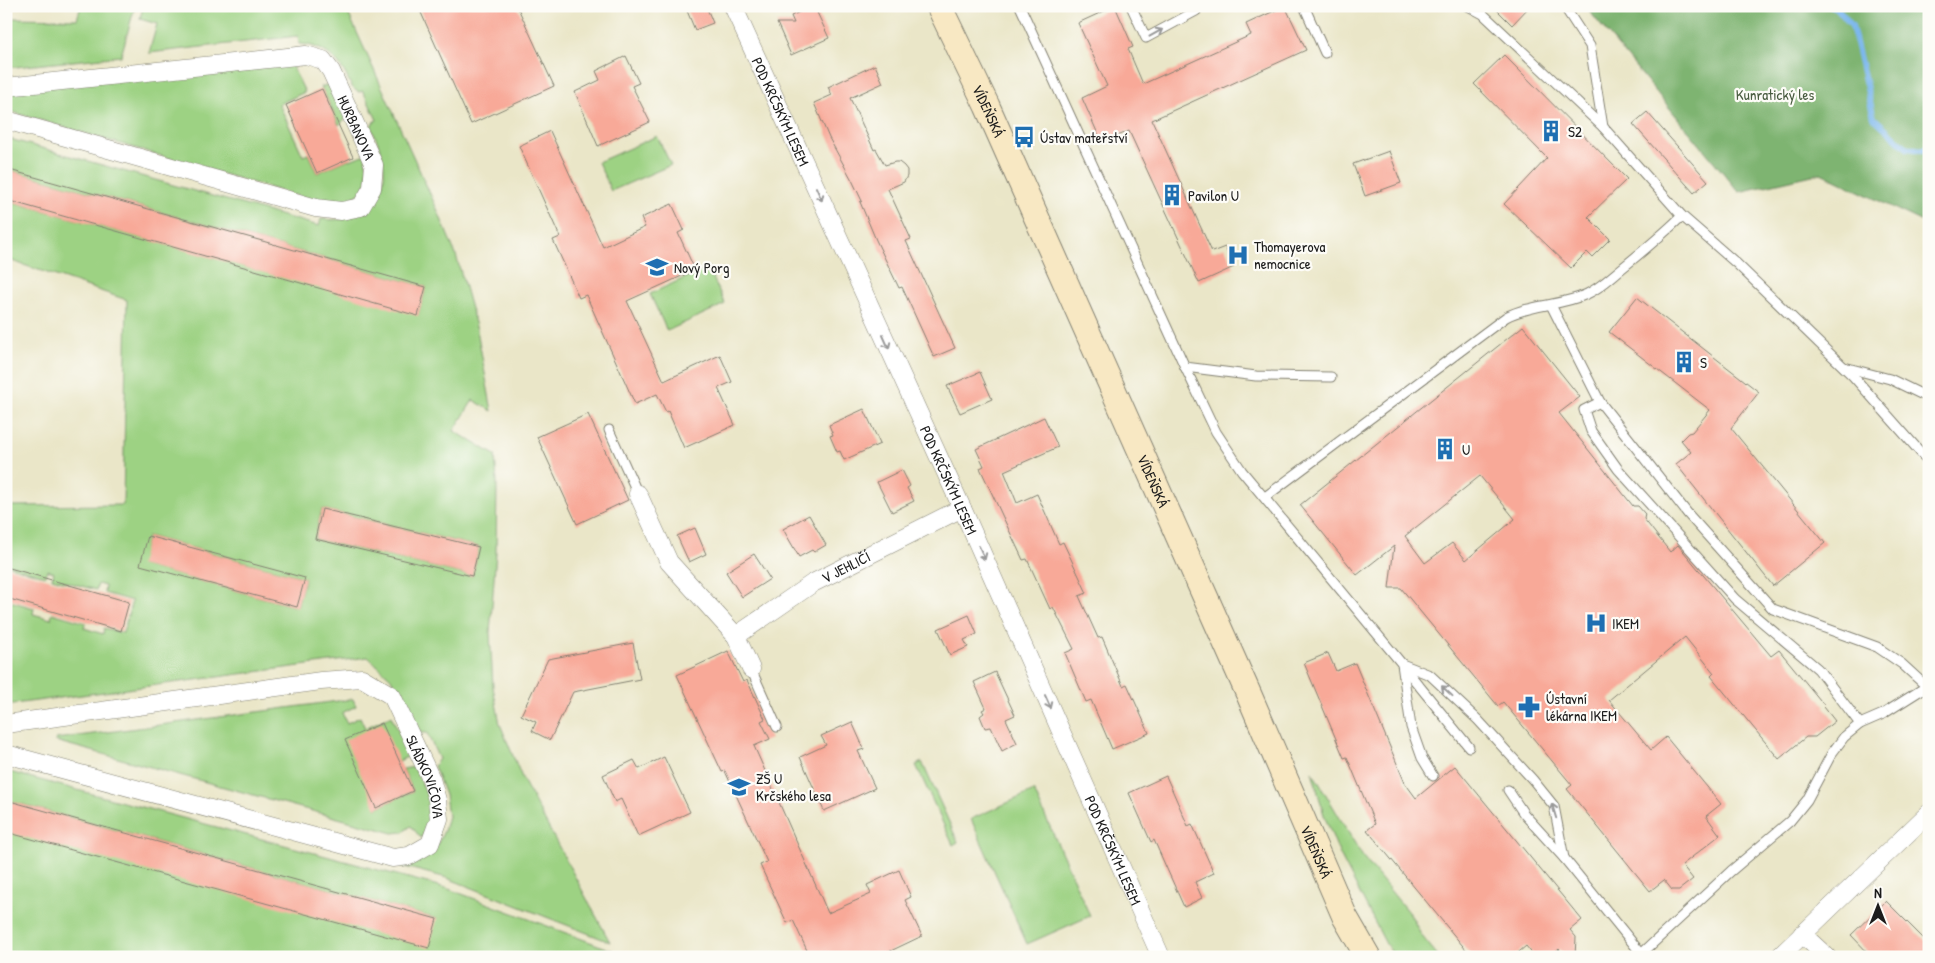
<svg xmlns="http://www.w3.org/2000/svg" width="1935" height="963" viewBox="0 0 1935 963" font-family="'Patrick Hand',sans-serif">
<rect width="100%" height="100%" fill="#fdfcf7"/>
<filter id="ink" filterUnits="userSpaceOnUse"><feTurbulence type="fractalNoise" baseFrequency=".02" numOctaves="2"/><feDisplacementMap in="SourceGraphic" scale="10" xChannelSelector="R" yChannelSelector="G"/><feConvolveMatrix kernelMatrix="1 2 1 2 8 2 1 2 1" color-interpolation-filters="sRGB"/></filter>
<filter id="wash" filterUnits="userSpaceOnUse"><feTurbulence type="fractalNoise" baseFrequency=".0096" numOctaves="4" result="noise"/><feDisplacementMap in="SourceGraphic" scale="20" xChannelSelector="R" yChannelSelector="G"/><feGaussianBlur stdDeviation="1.12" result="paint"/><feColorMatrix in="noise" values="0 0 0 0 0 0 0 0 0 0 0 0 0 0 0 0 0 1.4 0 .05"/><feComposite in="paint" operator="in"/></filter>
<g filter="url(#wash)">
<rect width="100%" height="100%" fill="#eae6c8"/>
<!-- green -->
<g fill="#9dd283" stroke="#5c7750" fill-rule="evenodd">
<path d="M81,6h54l-14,50 -115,12v-50l71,1z"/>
<path d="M143,6h202l92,203 19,46 21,75 15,81 -19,-11 -19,31 41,24 2,27 -1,70 -6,81 3,54 7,37 23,56 87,162 -163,-64 -50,-13 39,-18 8,-16 4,-15 -3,-21 -11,-29 5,-7 -12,-26h-6l-6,-5 -24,-50 -23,-21 -362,48v-105l28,8 -1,6 18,5 1,-6 34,10 -2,5 19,6 1,-6 19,5 9,-32 -28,-8 1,-7 -7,-2 -2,6 -44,-12 2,-6 -7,-2 -2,6 -39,-11v-59l117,-1 4,-205 -121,-41v-59l412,115 8,-28 -420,-118v-31l313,88 2,-7c33,5 66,-15 63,-51 -1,-15 -7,-28 -13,-41l2,-5 4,-2 -14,-29 -4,1c-8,-3 -9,-9 -12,-15 -9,-19 -26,-32 -48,-33l-1,-8 -149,17 8,-29 -17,-5zM322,509l157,38 -7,29 -157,-37zM148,536l157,42 -8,29 -156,-42z"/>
<path d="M291,64l14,28 -26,12 24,52 5,-2 9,19 32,-14 1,1 15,-6c1,8 3,17 2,25 -2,20 -26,24 -42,25l-319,-94v-21z"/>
<path d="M331,83l17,33 -9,9 -18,-38z"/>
<path d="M657,136l14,29 -60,26 -13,-29z"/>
<path d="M708,267l17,37 -58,27 -17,-37z"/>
<path d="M353,699l3,7 -14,7 5,10 13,-6 5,11 26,-12 20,39 -12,6 -23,47 37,-17 -10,-22 11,-2c12,26 26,44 7,71l-10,-12 -8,6 -10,1 -338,-92 1,-2z"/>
<path d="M922,762l36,80 -5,3 -37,-80z"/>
<path d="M6,771l440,117 168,63 1,6h-609v-125l431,87 -431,-119z"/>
<path d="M1312,771l51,86 49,60 9,18 18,22h-44l-9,-13 -46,-89 -16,-40z"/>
<path d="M1034,791l56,125 -63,28 -56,-125z"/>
</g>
<!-- forest -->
<path fill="#7eb471" stroke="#4d6846" d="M1585,6h344v219l-108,-52 -82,19z"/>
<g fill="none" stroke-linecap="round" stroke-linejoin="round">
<!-- stream -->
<path stroke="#7bb7ed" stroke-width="6" d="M1832,6l5,2 15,18 22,92 33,30 16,2 6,-3"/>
</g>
<g id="blocks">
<!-- building -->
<g fill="#f8a998" fill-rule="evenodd">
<path d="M418,6h99l37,80 -83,38z"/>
<path d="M685,6h21l7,17 -18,7z"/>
<path d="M812,6h2l15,32 -38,17 -14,-32h17l-3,-7z"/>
<path d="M1115,6l18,41 -5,2 15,35 108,-49 -5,-11 39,-18 21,44 -154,70 60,132 13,-5 9,20 -35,16 -70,-152 -27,12 -20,-45 25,-12 -29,-63z"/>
<path d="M1493,6h37l-18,19z"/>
<path d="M1504,55l123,124 -39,38 22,22 -18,18 -5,-5 -16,16 -67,-64 43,-46 -73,-74z"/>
<path d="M626,56l13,27 -7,3 18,36 -52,24 -23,-54 25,-12 -4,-9z"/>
<path d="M875,65l8,18 -33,15 24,52 2,-1 9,16 10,-3h4l5,4 3,4v6l-3,6 -16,7 23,50 -5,2 49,107 -21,9 -32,-70 -3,1 -23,-48 -16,-38 2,-1 -10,-21 -23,-42 -15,-35 18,-8 -4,-8z"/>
<path d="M322,89l31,68 -36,16 -31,-68z"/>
<path d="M1647,112l61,69 -14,12 -61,-69z"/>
<path d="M550,131l53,116 42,-20 -4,-9 31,-14 12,26 -6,3 17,37 -68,31 37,80 56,-26 12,27 -14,6 17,37 -51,23 -16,-37 -2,1 -9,-18 -22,10 -49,-109 -7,3 -15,-34 -11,-24 7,-3 -41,-91z"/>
<path d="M1389,151l12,32 -36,13 -12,-32z"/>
<path d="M6,169l420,118 -8,29 -412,-116z"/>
<path d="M1637,297l122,95 -28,36 94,115 -52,43 -97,-122 15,-12 -10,-12 7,-7 4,-1 18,-22 -101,-78z"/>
<path d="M1523,326l57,71 -21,16 74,93h5l7,8 -1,5 26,33 8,-7 93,111 8,-6 46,56 -1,1 11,14 -20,16h-9l-27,22 -68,-83 3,-3 -29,-36 -76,63 42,50 15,-13 55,67 -15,12 14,19 -38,30 11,14 -14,11h-7l-8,-10 -14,11 -83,-102 5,-4 -69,-83 -5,4 -97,-118h-12l5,-42 -37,29 -57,-70zM1480,476l35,43 -49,41 -14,-17 -27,20 -20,-27z"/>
<path d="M980,372l12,27 -32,14 -13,-27z"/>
<path d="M864,409l16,35 -36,16 -4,-9 -3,1 -7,-16 3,-1 -4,-10z"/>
<path d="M588,414l40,86 -51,24 -40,-87z"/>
<path d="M1044,417l14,30 -54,24 13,32 20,-9 22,50 4,-2 24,51 -8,3 19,42 4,-1 21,49 4,-2 22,49 -37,16 -21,-49 -5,2 -21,-49 9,-4 -21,-42 -3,2 -23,-50 -4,1 -43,-92 4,-2 -8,-17z"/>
<path d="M902,470l8,16 -3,2 7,13 -22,11 -15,-30z"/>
<path d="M322,509l157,38 -7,29 -157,-37z"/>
<path d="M809,515l17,30 -12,7 -2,-2 -13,7 -16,-28z"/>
<path d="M695,528l11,26 -17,8 -12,-26z"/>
<path d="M148,536l157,42 -8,29 -157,-42z"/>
<path d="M754,554l16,25 -28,18 -16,-25z"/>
<path d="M6,567l123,35 -8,29 -115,-33z"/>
<path d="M969,615l8,19 -13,6 4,7 -18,8 -12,-26z"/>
<path d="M633,643l7,36 -67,13 -23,48 -18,-9 4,-9 -15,-7 27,-56z"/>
<path d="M728,651l15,31 4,-2 18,39 -4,2 9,18 -16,7 74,167 43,-19 -4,-9 32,-15 12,27 -6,3 17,36 -44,21h-68l-17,-37 -6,3 -27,-58 7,-3 -42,-91 -3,1 -45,-97z"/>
<path d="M1328,653l8,18 19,-8 50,120 11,15 39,-32 127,154 -12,10 6,7 -1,20h-10l-6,-8 -9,8h-15l-9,-11 -13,11h-41l-105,-127 8,-6 -28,-67 -3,1 -40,-95z"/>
<path d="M995,672l20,43 -9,4 11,24 -15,8 -11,-24 -6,1 -5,-12 4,-3 -2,-3 4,-2 -12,-26z"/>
<path d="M852,722l12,27 -6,2 17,37 -51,23 -24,-54 26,-12 -5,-9z"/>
<path d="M382,723l31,68 -37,17 -31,-68z"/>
<path d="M664,757l26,55 -52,24 -17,-37 -6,3 -12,-27 31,-15 5,9z"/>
<path d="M1166,776l22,50 4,-2 22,49 -19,9 7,16 -18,9 -30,-67 -3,2 -22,-49z"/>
<path d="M6,800l431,119 -8,29 -423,-116z"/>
<path d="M1886,901l43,43v13h-57l-21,-22z"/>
</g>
</g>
</g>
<g filter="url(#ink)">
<use href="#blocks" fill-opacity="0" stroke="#838172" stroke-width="1"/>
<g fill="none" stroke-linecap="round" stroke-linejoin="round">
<!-- service casing -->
<g stroke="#838172" stroke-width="11">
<g id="service">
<path d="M1020,6l165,361 31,65 26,39 160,193 9,63 11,31 11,18"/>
<path d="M1131,6l15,32 50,-27 -2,-5"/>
<path d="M1304,6l21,47"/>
<path d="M1468,6l15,8 120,113 79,89 54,47 117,113 76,86"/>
<path d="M1564,6l26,40 13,81"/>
<path d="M1551,305l49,97 88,112 85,95 104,38 25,17 24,22"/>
<path d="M1185,367l71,9 75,1"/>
<path d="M1844,367l46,12 39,19"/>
<path d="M1600,402l-16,8 7,21 27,38 117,130 83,70 42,55"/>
<path d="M609,430l29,64"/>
<path d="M1265,497l241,-180c25,-13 55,-11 81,-23 13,-6 23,-16 34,-25 21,-17 41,-34 61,-53"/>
<path d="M1402,664l28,11 48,45 55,60 21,26 10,52"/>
<path d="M1403,666l66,81"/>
<path d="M751,669l26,58"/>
<path d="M1508,790l16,24 40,44 80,99"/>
<path d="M1638,957l93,-86 59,-50 17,-21 25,-47 12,-16 16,-13 23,-10 46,-29"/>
</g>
</g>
<!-- minor casing -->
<g stroke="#838172" stroke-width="19">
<g id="minor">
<path id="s1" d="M733,6l229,502 199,449"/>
<path id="s2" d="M6,87l300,-32 17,5 8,11 43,94 -2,23 -11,19 -20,4 -25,-3 -310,-88"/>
<path d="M638,494l31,68 67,74 15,33"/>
<path id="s3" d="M736,636l77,-53 149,-75"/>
<path id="s4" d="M6,724l315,-43 41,-3 30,18 39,83 6,21 2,19 -9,25 -21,12 -16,2 -387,-104"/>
<path d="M1802,934l25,23"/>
<path d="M1779,957l150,-144"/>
</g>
</g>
<!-- secondary casing -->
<g stroke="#838172" stroke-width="27">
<g id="secondary">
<path id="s5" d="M939,6l48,100 262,589 96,222 23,40"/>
</g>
</g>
<!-- service -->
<use href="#service" stroke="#fff" stroke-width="9"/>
<!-- minor -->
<use href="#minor" stroke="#fff" stroke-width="18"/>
<!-- secondary -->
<use href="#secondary" stroke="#f8e8c3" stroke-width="25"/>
</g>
<!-- one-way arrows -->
<defs><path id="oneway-shaft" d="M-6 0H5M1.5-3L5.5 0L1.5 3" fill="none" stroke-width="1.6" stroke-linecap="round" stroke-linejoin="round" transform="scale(1.25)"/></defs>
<g stroke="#999">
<use href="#oneway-shaft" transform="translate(1156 33) rotate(-29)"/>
<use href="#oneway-shaft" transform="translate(819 194) rotate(66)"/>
<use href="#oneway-shaft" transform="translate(886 342) rotate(66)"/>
<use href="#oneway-shaft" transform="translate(982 553) rotate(66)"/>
<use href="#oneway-shaft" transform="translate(1447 691) rotate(-137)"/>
<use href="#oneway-shaft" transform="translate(1048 702) rotate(66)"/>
<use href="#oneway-shaft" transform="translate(1554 811) rotate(-107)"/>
</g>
</g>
<!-- icons -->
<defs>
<g id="building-bare" transform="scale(1.725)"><path d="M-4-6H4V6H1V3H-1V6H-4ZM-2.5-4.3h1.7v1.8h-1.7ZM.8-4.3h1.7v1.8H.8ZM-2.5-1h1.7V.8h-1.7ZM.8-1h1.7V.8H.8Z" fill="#1f6fb2" stroke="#fdfcf7" stroke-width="2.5" paint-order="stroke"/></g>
<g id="bus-bare" transform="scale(1.725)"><path d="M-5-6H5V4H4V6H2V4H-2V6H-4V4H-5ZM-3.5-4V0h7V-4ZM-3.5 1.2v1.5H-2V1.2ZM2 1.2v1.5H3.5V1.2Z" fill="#1f6fb2" stroke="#fdfcf7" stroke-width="2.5" paint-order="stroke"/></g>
<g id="hospital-bare" transform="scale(1.725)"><path d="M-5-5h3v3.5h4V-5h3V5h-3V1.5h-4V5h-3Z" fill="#1f6fb2" stroke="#fdfcf7" stroke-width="2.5" paint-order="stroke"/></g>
<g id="school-bare" transform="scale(1.725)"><path d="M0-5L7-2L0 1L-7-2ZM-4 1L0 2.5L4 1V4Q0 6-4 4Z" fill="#1f6fb2" stroke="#fdfcf7" stroke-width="2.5" paint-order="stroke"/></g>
<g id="pharmacy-bare" transform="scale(1.725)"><path d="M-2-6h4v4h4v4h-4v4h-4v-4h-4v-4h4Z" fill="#1f6fb2" stroke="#fdfcf7" stroke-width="2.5" paint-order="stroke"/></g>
</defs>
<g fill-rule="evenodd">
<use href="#building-bare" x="1551" y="131"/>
<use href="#bus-bare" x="1024" y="137"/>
<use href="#building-bare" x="1172" y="195"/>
<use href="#hospital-bare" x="1238" y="255"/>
<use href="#school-bare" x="657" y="267"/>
<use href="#building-bare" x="1684" y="362"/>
<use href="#building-bare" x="1445" y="449"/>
<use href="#hospital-bare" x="1596" y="623"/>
<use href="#pharmacy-bare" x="1529" y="707"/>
<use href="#school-bare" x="739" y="787"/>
</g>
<g text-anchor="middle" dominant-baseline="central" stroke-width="4.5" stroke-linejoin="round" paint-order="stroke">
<!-- park labels -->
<g font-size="15" fill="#495c40" stroke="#fdfcf7">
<text x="1775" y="94">Kunratický les</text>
</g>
<!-- street labels -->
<g font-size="15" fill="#1c1c1c" stroke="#fdfcf7">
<text stroke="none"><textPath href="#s1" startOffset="116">POD KRČSKÝM LESEM</textPath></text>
<text stroke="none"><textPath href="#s5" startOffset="116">VÍDEŇSKÁ</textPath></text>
<text stroke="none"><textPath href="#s2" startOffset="395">HURBANOVA</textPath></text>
<text stroke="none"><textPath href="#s1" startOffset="521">POD KRČSKÝM LESEM</textPath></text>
<text stroke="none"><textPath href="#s5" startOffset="521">VÍDEŇSKÁ</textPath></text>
<text stroke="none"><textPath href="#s3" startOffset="130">V JEHLIČÍ</textPath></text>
<text stroke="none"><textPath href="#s4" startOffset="482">SLÁDKOVIČOVA</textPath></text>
<text stroke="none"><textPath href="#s1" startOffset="926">POD KRČSKÝM LESEM</textPath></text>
<text stroke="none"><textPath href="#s5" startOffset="926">VÍDEŇSKÁ</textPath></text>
</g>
<!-- poi labels -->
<g font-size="15" fill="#1c1c1c" stroke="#fdfcf7" text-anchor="start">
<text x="1568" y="131">S2</text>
<text x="1040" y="137">Ústav mateřství</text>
<text x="1188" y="195">Pavilon U</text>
<text x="1254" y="246">Thomayerova<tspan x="1254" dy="17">nemocnice</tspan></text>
<text x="674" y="267">Nový Porg</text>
<text x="1700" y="362">S</text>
<text x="1462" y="449">U</text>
<text x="1612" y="623">IKEM</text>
<text x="1546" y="698">Ústavní<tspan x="1546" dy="17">lékárna IKEM</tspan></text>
<text x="756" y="778">ZŠ U<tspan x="756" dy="17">Krčského lesa</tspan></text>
</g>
</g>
<!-- margin -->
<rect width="1935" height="963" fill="none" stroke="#fdfcf7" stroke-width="25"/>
<!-- north arrow -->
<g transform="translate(1878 906)" stroke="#fdfcf7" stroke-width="4" paint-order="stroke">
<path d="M0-4L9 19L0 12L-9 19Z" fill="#1c1c1c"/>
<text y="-8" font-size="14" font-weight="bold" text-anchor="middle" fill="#1c1c1c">N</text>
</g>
</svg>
